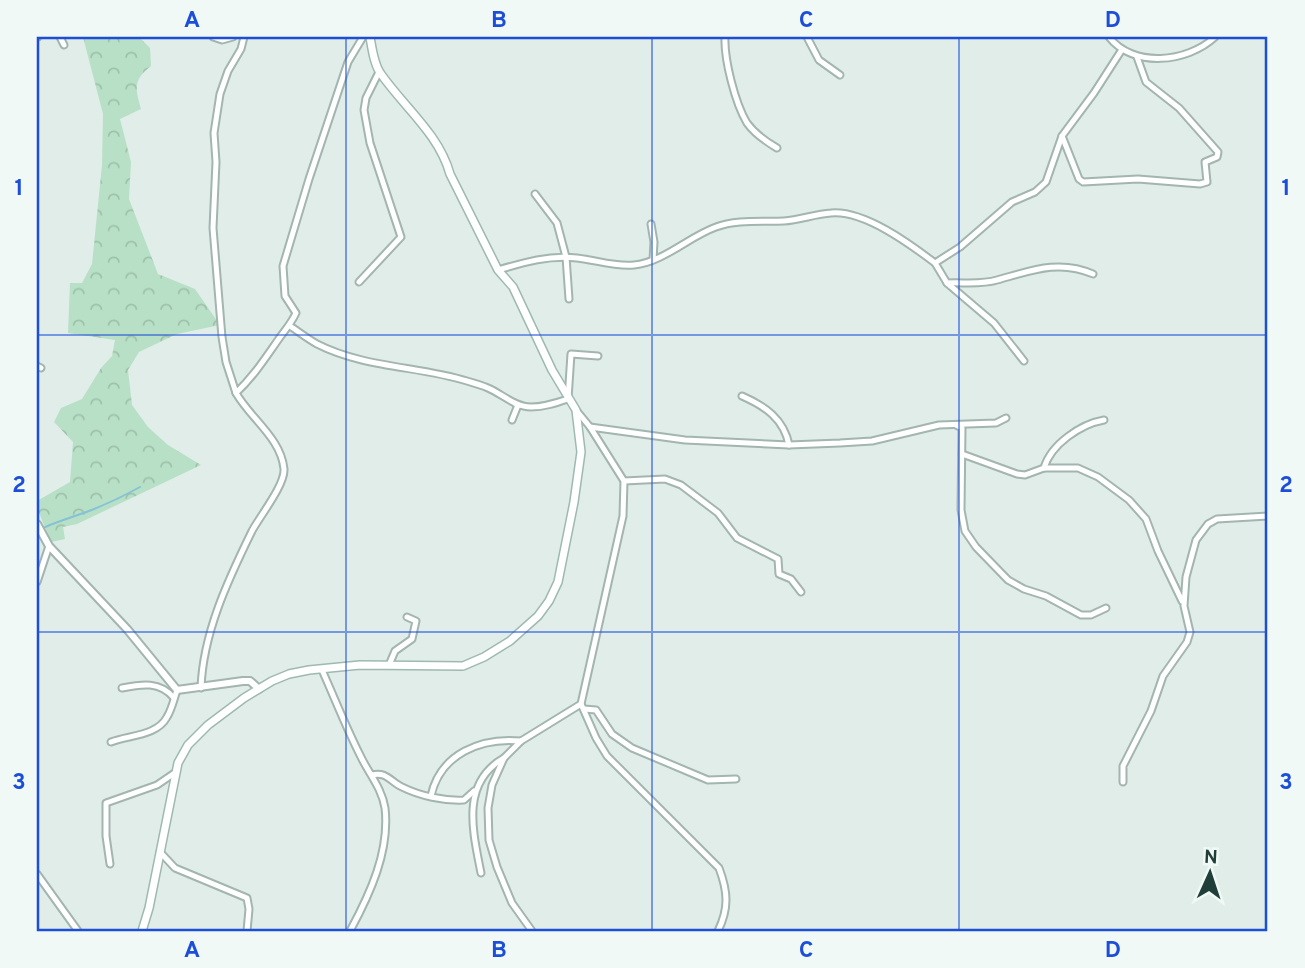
<svg xmlns="http://www.w3.org/2000/svg" width="1305" height="968" viewBox="0 0 1305 968" font-family="Overpass,sans-serif">
<defs>
<pattern id="forest-crowns" width="20" height="18" patternUnits="userSpaceOnUse" patternTransform="scale(1.75)"><rect width="20" height="18" fill="#b8e0c6"/><path d="M2 6a3 3 0 1 1 6 0M12 15a3 3 0 1 1 6 0" fill="none" stroke="#9ec1ab"/></pattern>
</defs>
<rect width="100%" height="100%" fill="#e1ede8"/>
<!-- forest -->
<path fill="url(#forest-crowns)" d="M83,37h56l11,11 1,18c-18,14 -16,22 -10,43l-21,10 11,43 -2,37 29,75 37,15 25,36 -43,9 -38,18 -11,18 4,35 16,22 20,18 33,20 -124,59 -14,3 2,12 -14,3 -14,-34v-7l33,-19 3,-40 -19,-20 7,-14 21,-9 19,-31 11,-12 3,-16 -47,-7 2,-50h12l10,-19 10,-99 1,-51z"/>
<g fill="none" stroke-linecap="round" stroke-linejoin="round">
<!-- stream -->
<path stroke="#84c2d6" stroke-width="2" d="M37,531c17,-9 34,-13 52,-20 18,-7 35,-15 51,-24"/>
<!-- minor casing -->
<g stroke="#a3b5b0" stroke-width="9">
<g id="minor">
<path d="M37,37h1"/>
<path d="M60,37l4,8"/>
<path d="M213,37l9,3 11,-3"/>
<path d="M725,37c-1,22 10,66 22,86 8,11 18,18 30,25"/>
<path d="M807,37l12,23 21,15"/>
<path d="M1109,37c24,31 78,26 106,0"/>
<path d="M1062,136l17,43 4,3 55,-3 62,5 7,-2 -2,-20 12,-5 1,-5 -39,-44 -33,-26 -9,-25"/>
<path d="M535,194l22,29 9,34 3,42"/>
<path d="M651,224l3,18 -1,18"/>
<path d="M935,263l12,20 47,40 30,38"/>
<path d="M498,270c27,-8 51,-15 79,-12 19,2 38,9 57,7 30,-3 54,-28 82,-38 20,-8 47,-5 68,-6 16,-1 31,-7 47,-8 33,-3 79,31 104,50l25,-16 52,-45 23,-10 11,-10 16,-46 32,-43 27,-42"/>
<path d="M359,282l42,-45 -31,-94 -6,-33 2,-12 13,-26"/>
<path d="M947,283c16,-1 34,2 50,-3 33,-9 62,-21 96,-6"/>
<path d="M290,326c9,6 18,13 27,18 47,24 102,22 150,37 7,2 14,4 21,7 14,6 27,19 43,19 13,0 25,-4 37,-8l3,-45 27,2"/>
<path d="M37,366l4,2"/>
<path d="M236,393l-10,-31 -4,-25 -9,-109 3,-66 -2,-29 6,-39 8,-23 13,-22 3,-12"/>
<path d="M742,396c23,10 42,23 47,49"/>
<path d="M576,410l14,17 34,54 -1,35 -42,188 15,34 11,18 112,112c9,24 10,40 -1,63"/>
<path d="M512,420l6,-15 -2,-1"/>
<path d="M956,425l6,3 -1,82 4,21 11,16 32,33 16,9 22,7 35,19h10l15,-7"/>
<path d="M590,427l95,13 104,5 51,-2 32,-2 67,-16 57,-2 10,-5"/>
<path d="M962,454l55,20 8,1 19,-7h34l20,9 31,23 17,19 12,32 24,50"/>
<path d="M1044,468c7,-24 37,-44 60,-48"/>
<path d="M624,481l41,-2 16,6 37,28 19,25 41,21 1,15 12,5 10,13"/>
<path d="M37,582l12,-36"/>
<path d="M389,665l6,-14 17,-12 4,-18 -9,-4"/>
<path d="M322,670c13,29 25,60 40,89 8,16 20,30 23,49 5,43 -15,86 -35,123"/>
<path d="M122,688c20,-4 38,-7 52,10"/>
<path d="M201,688c2,-55 27,-108 51,-157 8,-15 33,-46 32,-62 -3,-31 -34,-51 -48,-76 17,-16 28,-33 42,-53 6,-9 13,-16 18,-27l-11,-17 -2,-30 26,-87 39,-117 15,-25"/>
<path d="M584,709l12,1 16,24 20,14 76,32 28,-1"/>
<path d="M111,742c18,-7 46,-6 56,-25 5,-8 7,-18 10,-27"/>
<path d="M372,775c14,-4 19,7 30,12 18,9 42,14 62,13l10,-9"/>
<path d="M1123,782v-16l28,-55 12,-35 24,-34 3,-10 -6,-26 2,-29 10,-37 12,-16 9,-5 51,-3"/>
<path d="M431,796c9,-42 50,-59 90,-55"/>
<path d="M160,852l15,16 72,30 2,11 -2,22"/>
<path d="M110,864l-4,-28v-33l51,-18 19,-13"/>
<path d="M481,873c-8,-41 -21,-90 23,-115"/>
<path d="M37,874l41,57"/>
<path d="M532,931l-20,-28 -15,-36 -8,-27 -1,-32 4,-23 12,-27 17,-17 60,-37"/>
</g>
</g>
<!-- tertiary casing -->
<g stroke="#a3b5b0" stroke-width="10">
<path id="tertiary" d="M37,524l12,22 78,83 50,61 66,-9h7l9,8"/>
</g>
<!-- secondary casing -->
<g stroke="#9eb9b2" stroke-width="10">
<path id="secondary" d="M142,931l7,-23 29,-145 10,-18 20,-20 36,-27 28,-17 17,-7 20,-4 51,-5 103,1 21,-9 26,-16 28,-25 11,-15 9,-19 16,-80 7,-50 -5,-42 -24,-40 -39,-83 -15,-17 -48,-96c-11,-40 -46,-67 -69,-100 -7,-9 -9,-26 -11,-37"/>
</g>
<!-- minor -->
<use href="#minor" stroke="#fff" stroke-width="5"/>
<!-- tertiary -->
<use href="#tertiary" stroke="#fff" stroke-width="6"/>
<!-- secondary -->
<use href="#secondary" stroke="#fff" stroke-width="7"/>
</g>
<!-- grid -->
<path fill="none" stroke="#1d4ed8" stroke-width="2" stroke-opacity="0.55" d="M346,37v894M652,37v894M959,37v894M37,335h1231M37,632h1231"/>
<!-- border -->
<rect width="1305" height="968" fill="none" stroke="#f1f9f6" stroke-width="77"/>
<!-- north arrow -->
<g transform="translate(1210 873) rotate(3)" stroke="#f1f9f6" stroke-width="5" paint-order="stroke">
<path d="M0-5L12 26L0 18L-12 26Z" fill="#203f39"/>
<text y="-10" font-size="19" font-weight="bold" text-anchor="middle" fill="#203f39">N</text>
</g>
<rect x="38" y="38" width="1228" height="892" fill="none" stroke="#1d4ed8" stroke-width="2.5"/>
<g font-size="23" text-anchor="middle" font-weight="bold" fill="#1d4ed8">
<text x="192" y="27">A</text>
<text x="499" y="27">B</text>
<text x="806" y="27">C</text>
<text x="1113" y="27">D</text>
<text x="19" y="195">1</text>
<text x="1286" y="195">1</text>
<text x="19" y="492">2</text>
<text x="1286" y="492">2</text>
<text x="19" y="789">3</text>
<text x="1286" y="789">3</text>
<text x="192" y="957">A</text>
<text x="499" y="957">B</text>
<text x="806" y="957">C</text>
<text x="1113" y="957">D</text>
</g>
</svg>
